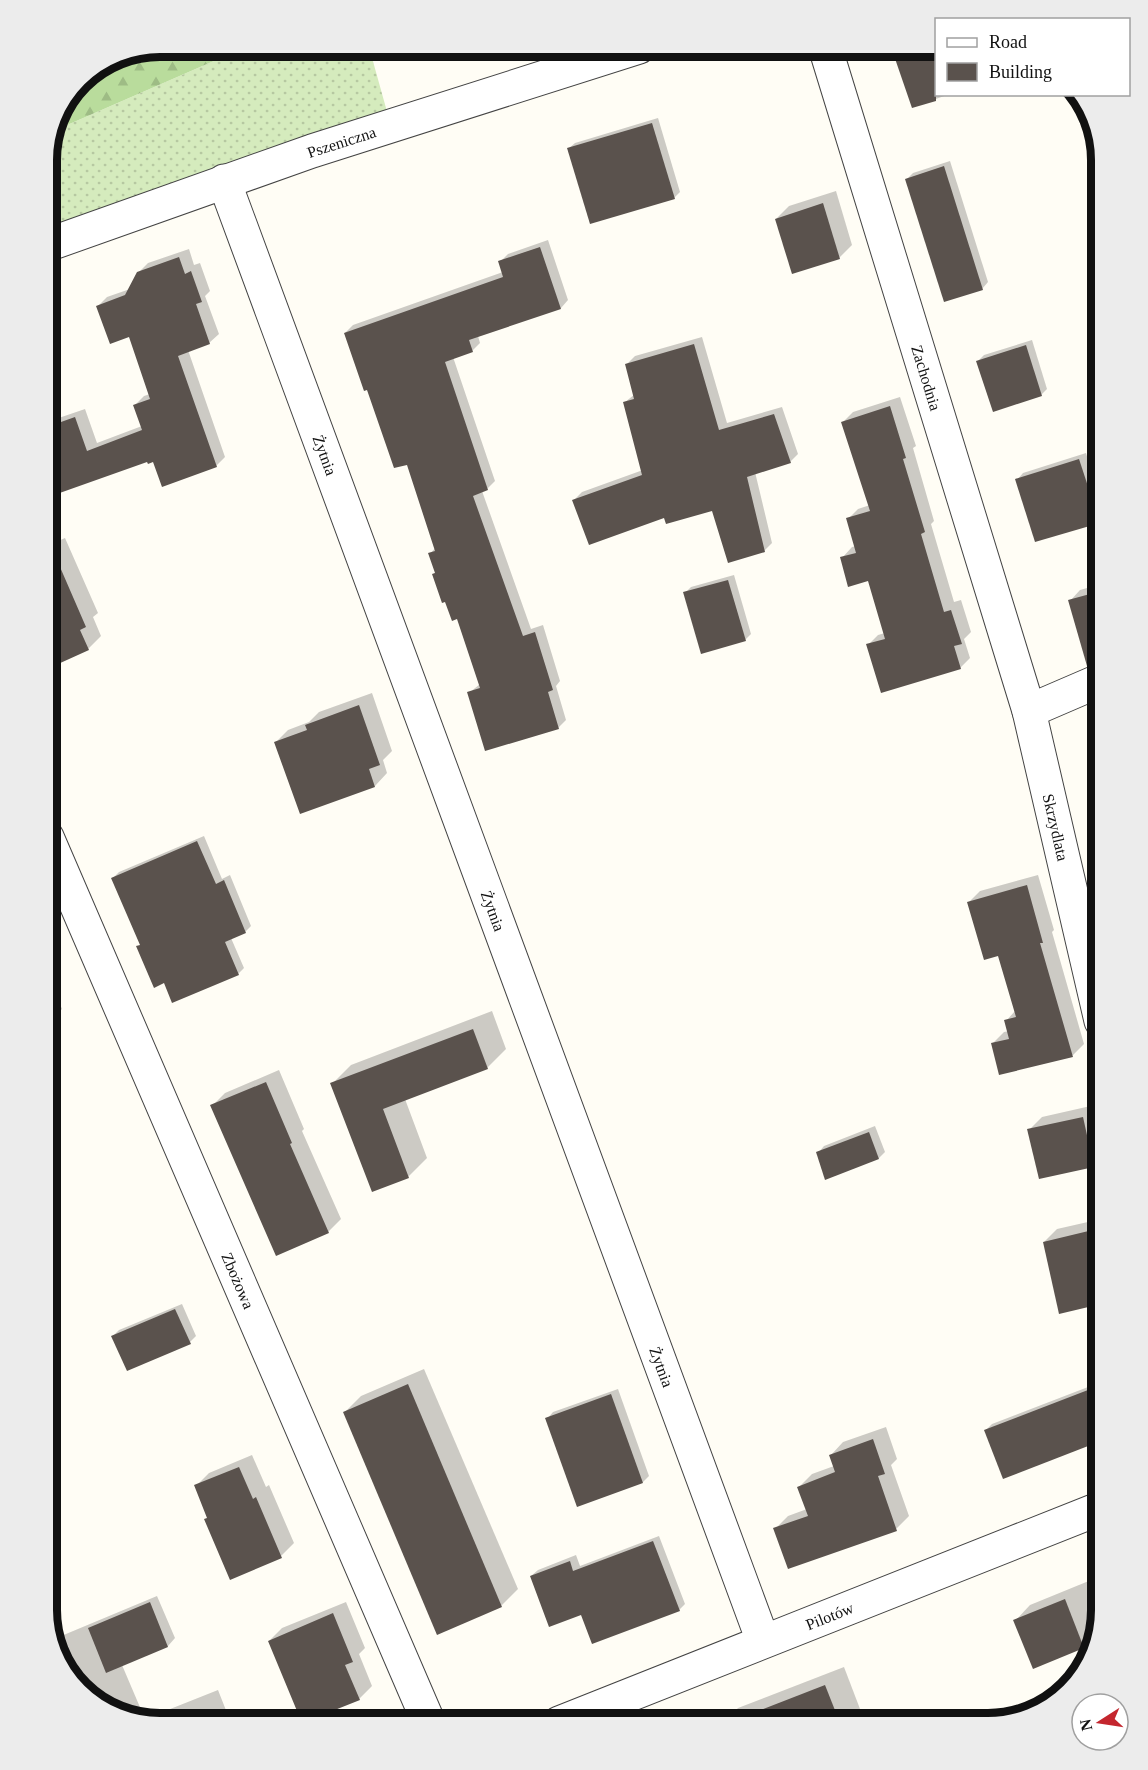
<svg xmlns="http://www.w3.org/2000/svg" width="1148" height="1770" viewBox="0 0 1148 1770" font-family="'Times New Roman',serif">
<defs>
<pattern id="grass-dots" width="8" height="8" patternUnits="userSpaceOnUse" patternTransform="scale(1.5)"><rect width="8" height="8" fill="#d5ebbd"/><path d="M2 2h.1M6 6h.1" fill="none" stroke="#b6c8a1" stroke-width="1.8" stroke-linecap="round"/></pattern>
<pattern id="forest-firs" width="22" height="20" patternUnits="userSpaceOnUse" patternTransform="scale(1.5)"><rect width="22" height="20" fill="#b9dc9c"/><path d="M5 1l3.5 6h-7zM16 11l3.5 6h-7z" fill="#9ebc85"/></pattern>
</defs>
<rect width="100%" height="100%" fill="#fffdf5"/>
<!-- grass -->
<path fill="url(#grass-dots)" d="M246,47h123l22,79 -344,119v-92l11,-24z"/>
<!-- forest -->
<path fill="url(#forest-firs)" d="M160,47h86l-188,82 22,-49 37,-25z"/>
<!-- shadow -->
<g fill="#0003">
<path d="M892,47h44v47h14l-37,13z"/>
<path d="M658,118l22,74 -6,6 -106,-49 7,-6z"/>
<path d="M950,161l38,121 -6,7 -75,-110 6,-6z"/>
<path d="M836,191l16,54 -13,13 -63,-39 13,-13z"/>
<path d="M548,240l20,60 -7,8 -83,28 2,7 -8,8 -19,6 42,124 -8,8 -5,2 49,138 12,-4 17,56 -4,5 10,34 -8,8 -89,-35 11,-9 -22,-67 -24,-43 2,-2 -6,-18 6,-7 -28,-84 -40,-75 -23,-55 8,-8 150,-53 -3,-10 8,-8z"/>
<path d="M189,249l5,16 6,-2 10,28 -5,5 14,38 -10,9 -21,7 37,107 -9,9 -68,-6 -93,33 -8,-25v-46l38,-13 12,34 45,-17 -7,-21 9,-9 6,-2 -21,-59 -31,-29 9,-9 23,-8 8,-16 10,-10z"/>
<path d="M1101,310v45l-9,-38z"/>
<path d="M702,337l25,86 55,-16 16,47 -8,8 -35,10 17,71 -8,8 -51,-42 -48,7 -91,-16 8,-8 61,-22 -19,-67 11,-9 -8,-30 8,-8z"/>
<path d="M1032,340l15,49 -6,6 -63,-34 6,-6z"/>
<path d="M900,397l16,49 -3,2 21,73 -3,3 23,78 7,-2 10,32 -7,7 6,19 -10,10 -92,-23 10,-10 7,-2 -16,-54 -27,-21 10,-11 4,-1 -8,-27 10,-10 12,-4 -27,-83 10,-10z"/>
<path d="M1086,453l15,50v17l-2,2 -82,-42 6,-7z"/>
<path d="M65,538l33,75 -5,4 8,19 -13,13 -41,18v-121z"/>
<path d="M734,575l17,59 -6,6 -60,-47 6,-6z"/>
<path d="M1101,584v53l-19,6 -12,-42 10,-11z"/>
<path d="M372,693l20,58 -9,9 4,13 -12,13 -100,-43 13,-13 21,-8 10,-10z"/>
<path d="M204,836l18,43 8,-4 21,51 -6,6 -14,6 13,30 -6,6 -73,7 -24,-37 -28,-66 6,-6z"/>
<path d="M1038,875l16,55 -2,2 32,112 -11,11 -73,19 -8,-30 12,-12 5,-1 -3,-10 9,-10 -16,-57 -31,-51 12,-12z"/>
<path d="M47,973l15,36 -6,6 -9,4z"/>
<path d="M492,1011l14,38 -19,19 -82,31 22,59 -19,19 -76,-93 19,-19z"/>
<path d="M279,1070l25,59 -2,2 39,88 -13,13 -116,-126 13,-13z"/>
<path d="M1095,1105l6,27v25l-8,8 -64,-35 13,-13z"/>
<path d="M875,1126l10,26 -6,6 -61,-5 6,-7z"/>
<path d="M1101,1219v84l-40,9 -17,-70 13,-13z"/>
<path d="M182,1304l14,32 -6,6 -77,-6 6,-6z"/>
<path d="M424,1369l94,220 -17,17 -156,-194 16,-16z"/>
<path d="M1101,1382v52l-22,8 -93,-12 6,-6z"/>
<path d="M618,1389l31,87 -6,6 -65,23 -31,-86 6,-7z"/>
<path d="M886,1427l11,32 -6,6 18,51 -13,13h-121l13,-13 19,-7 -8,-22 13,-13 22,-8 -3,-11 12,-13z"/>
<path d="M252,1455l14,32 3,-2 25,58 -13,13 -85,-70 13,-13z"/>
<path d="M659,1536l26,68 -6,6 -97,3 -51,-37 7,-6 38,-15 4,11z"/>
<path d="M1101,1576v34l-8,33 -59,24 -19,-46 15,-16z"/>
<path d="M157,1596l18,42 -7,8 -46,19 23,54 73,-29 13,33h-78l-56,-19 -39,-44 -4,-21z"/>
<path d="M346,1602l19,46 -6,6 13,32 -13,13 -56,24 -34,-82 13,-13z"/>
<path d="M844,1667l21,55 -1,1h-141l15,-15z"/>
</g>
<!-- building -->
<g fill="#5a524d">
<path d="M891,47h45v54l-24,7z"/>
<path d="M652,123l23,76 -85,25 -23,-76z"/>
<path d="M944,166l39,124 -39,12 -39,-123z"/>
<path d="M823,203l17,56 -48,15 -17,-55z"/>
<path d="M540,247l21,62 -92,31 4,12 -28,10 43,128 -15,6 50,140 12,-4 18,58 -5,2 11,37 -74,22 -18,-59 13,-4 -23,-69 -5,2 -7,-19 -3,1 -10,-29 3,-1 -7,-20 7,-2 -28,-86 -13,3 -27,-78 -3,1 -20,-58 159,-56 -5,-16z"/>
<path d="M179,257l6,17 6,-3 11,31 -6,2 14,40 -32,12 39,111 -55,20 -9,-25 -5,2 -1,-2 -93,33 -7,-22v-46l28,-10 12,34 55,-21 -9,-25 17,-6 -21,-62 -19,7 -14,-38 29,-11 12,-23z"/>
<path d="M694,344l25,86 55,-16 17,49 -44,14 18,75 -37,11 -16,-52 -46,13 -2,-6 -75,27 -17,-45 70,-25 -19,-73 11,-3 -9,-35z"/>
<path d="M1026,345l16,51 -49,16 -17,-51z"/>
<path d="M890,406l16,52 -3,1 22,73 -4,2 23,78 7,-2 11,34 -8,2 7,23 -80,24 -15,-49 19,-5 -17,-58 -20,6 -8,-30 16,-4 -10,-35 24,-7 -29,-89z"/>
<path d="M1079,459l21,64 -65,19 -20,-63z"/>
<path d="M47,537l39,90 -6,3 9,20 -42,19z"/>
<path d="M728,580l18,61 -45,13 -18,-62z"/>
<path d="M1101,591v71l-14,4 -19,-66z"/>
<path d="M359,705l21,60 -11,4 6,18 -75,27 -26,-72 33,-12 -2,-5z"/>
<path d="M197,841l19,43 8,-4 22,53 -21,9 14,33 -67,28 -8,-20 -10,5 -18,-42 4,-1 -29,-67z"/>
<path d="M1027,885l16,58h-3l33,114 -74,18 -8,-32 18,-4 -5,-19 12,-3 -18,-61 -14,4 -17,-58z"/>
<path d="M473,1029l15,40 -105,40 26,69 -37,14 -42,-109z"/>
<path d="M266,1082l26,61 -2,1 39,89 -53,23 -66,-151z"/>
<path d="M1083,1117l11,50 -55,12 -12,-50z"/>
<path d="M869,1132l10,27 -54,21 -9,-28z"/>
<path d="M1101,1228v76l-42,10 -16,-72z"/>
<path d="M175,1309l16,35 -64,27 -16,-35z"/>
<path d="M408,1384l94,223 -65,28 -94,-223z"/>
<path d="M1101,1385v56l-98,38 -19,-49z"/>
<path d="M611,1394l32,89 -66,24 -32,-89z"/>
<path d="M873,1439l12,35 -7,2 19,55 -109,38 -15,-41 35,-12 -11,-29 38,-15 -6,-17z"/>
<path d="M239,1467l14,32 3,-2 26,61 -52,22 -26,-61 3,-1 -13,-33z"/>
<path d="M653,1541l27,70 -88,33 -11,-29 -32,12 -19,-51 40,-15 3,10z"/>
<path d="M1065,1599l19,49 -51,21 -20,-49z"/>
<path d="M150,1602l18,45 -62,26 -18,-45z"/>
<path d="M333,1613l20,49 -8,3 15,35 -58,23 -34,-82z"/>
<path d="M825,1685l15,38h-108v-2z"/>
</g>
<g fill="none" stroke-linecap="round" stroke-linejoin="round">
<!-- street casing -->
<g stroke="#444" stroke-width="35">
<g id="street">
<path id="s1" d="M825,47l204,664 72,310"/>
<path id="s2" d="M224,181l539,1460"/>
<path id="s3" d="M47,245l265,-94 327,-104"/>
<path d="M1029,711l72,-31"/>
<path id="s4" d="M47,837l382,886"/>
<path id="s5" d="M559,1723l542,-215"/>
</g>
</g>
<!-- street -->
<use href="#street" stroke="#fff" stroke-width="33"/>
</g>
<g text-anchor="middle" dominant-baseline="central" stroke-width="6" stroke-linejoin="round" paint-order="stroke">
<!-- street labels -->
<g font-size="16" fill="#111" stroke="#fff">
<text stroke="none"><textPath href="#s3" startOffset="312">Pszeniczna</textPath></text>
<text stroke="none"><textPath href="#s1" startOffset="346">Zachodnia</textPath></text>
<text stroke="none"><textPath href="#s2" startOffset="292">Żytnia</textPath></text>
<text stroke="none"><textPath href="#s1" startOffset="814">Skrzydlata</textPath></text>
<text stroke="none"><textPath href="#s2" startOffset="778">Żytnia</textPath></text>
<text stroke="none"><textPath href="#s4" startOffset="483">Zbożowa</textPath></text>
<text stroke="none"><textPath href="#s2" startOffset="1264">Żytnia</textPath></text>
<text stroke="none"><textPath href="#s5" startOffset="291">Pilotów</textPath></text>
</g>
</g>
<!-- crop -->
<path d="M0 0H1148V1770H0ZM160 57H988A103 103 0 0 1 1091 160V1610A103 103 0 0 1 988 1713H160A103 103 0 0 1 57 1610V160A103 103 0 0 1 160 57Z" fill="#ececec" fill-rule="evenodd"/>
<path fill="none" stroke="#111" stroke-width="8" d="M160 57H988A103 103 0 0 1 1091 160V1610A103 103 0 0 1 988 1713H160A103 103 0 0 1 57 1610V160A103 103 0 0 1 160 57Z"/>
<!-- legend -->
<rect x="935" y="18" width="195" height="78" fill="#ffffff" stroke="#a0a0a0" stroke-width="1.5"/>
<rect x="947" y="38" width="30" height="9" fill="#ffffff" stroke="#a0a0a0" stroke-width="1.5"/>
<text x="989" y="48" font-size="18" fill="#111111">Road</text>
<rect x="947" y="63" width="30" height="18" fill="#5a524d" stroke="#a0a0a0" stroke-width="1.5"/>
<text x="989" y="78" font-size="18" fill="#111111">Building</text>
<!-- north arrow -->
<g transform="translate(1100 1722) rotate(258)"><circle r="28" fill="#ffffff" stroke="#a0a0a0" stroke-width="1.5"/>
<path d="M0-4.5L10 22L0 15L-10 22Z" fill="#c4262e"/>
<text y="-9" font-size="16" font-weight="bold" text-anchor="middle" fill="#111111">N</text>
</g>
</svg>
